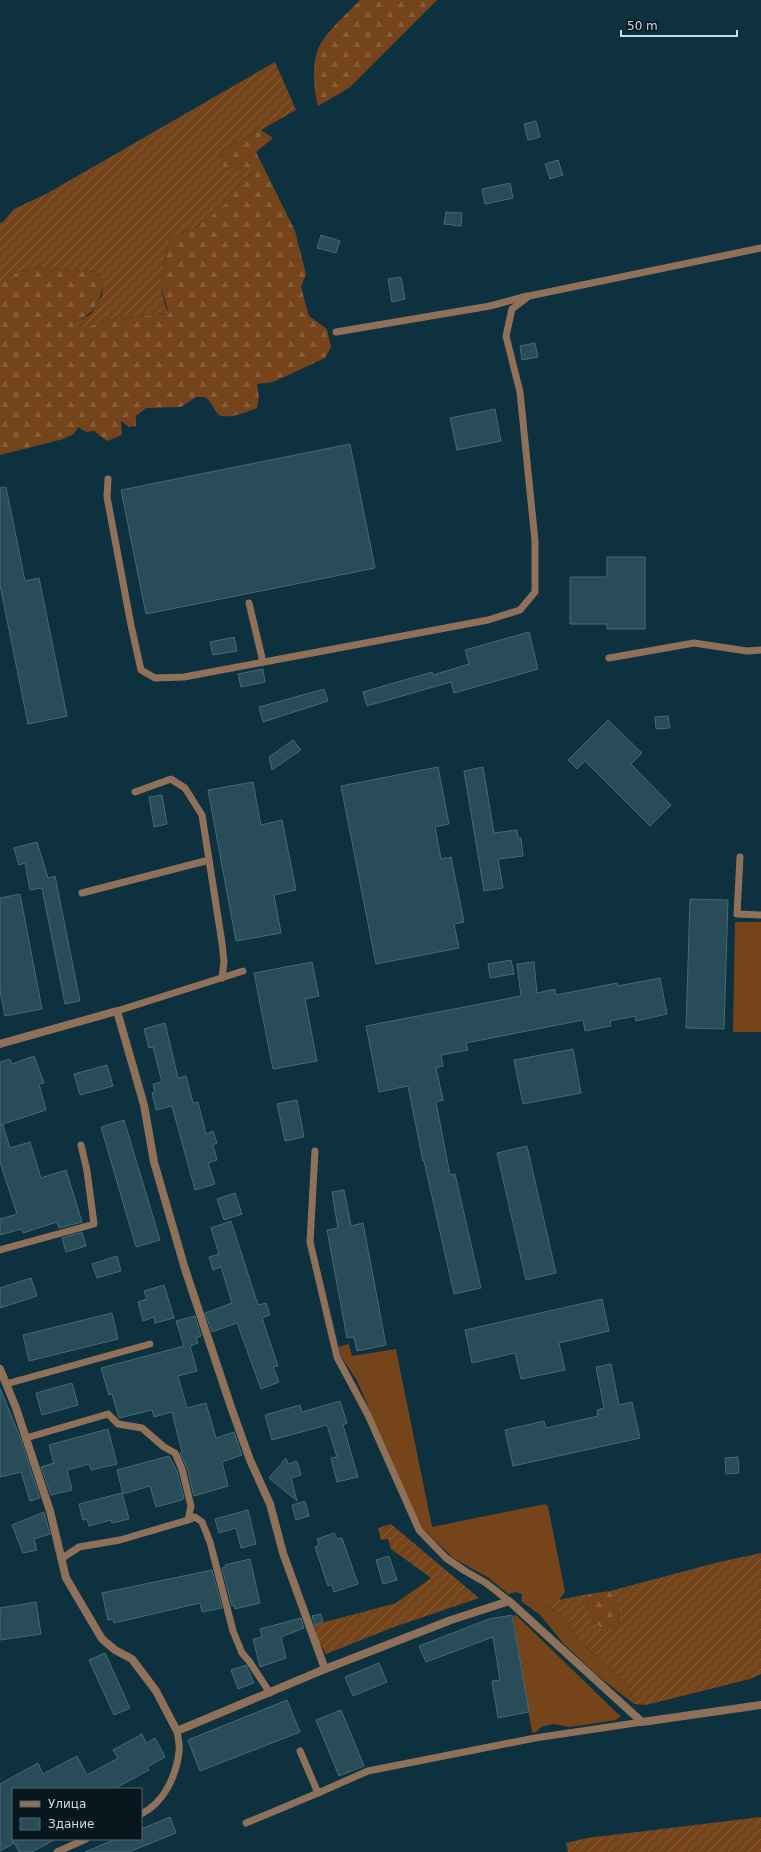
<svg xmlns="http://www.w3.org/2000/svg" width="761" height="1852" viewBox="0 0 761 1852" font-family="'DejaVu Sans',sans-serif">
<defs>
<pattern id="forest-firs" width="22" height="20" patternUnits="userSpaceOnUse"><rect width="22" height="20" fill="#75441a"/><path d="M5 1l3.5 6h-7zM16 11l3.5 6h-7z" fill="#875e3b"/></pattern>
<pattern id="garden-furrows" width="10" height="10" patternUnits="userSpaceOnUse"><rect width="10" height="10" fill="#75441a"/><path d="M-1 1l2-2M0 10L10 0M9 11l2-2" fill="none" stroke="#875e3b"/></pattern>
</defs>
<rect width="100%" height="100%" fill="#0d313e"/>
<!-- grass -->
<g fill="#75441a">
<path d="M735,922h26v110h-28z"/>
<path d="M349,1344l3,12 44,-7 36,178 113,-23 3,2 17,86 -6,8h-10l-2,5 19,13 7,16 56,52 5,18 -37,-29 -33,-31 -24,-29 -19,-14 1,-7 -6,-2 -8,2 -19,-16 -36,-20 -32,-31 -64,-146 -16,-25 -3,-9z"/>
<path d="M516,1615l102,99 3,2 -5,4 -46,7 -17,-3 -12,3 -5,5 -4,1 -19,-117z"/>
</g>
<!-- forest -->
<g fill="url(#forest-firs)">
<path d="M360,0h77l-88,88 -31,18c-4,-16 -6,-37 -1,-54 5,-17 31,-39 43,-52z"/>
<path d="M261,130l12,8 -17,14 39,79 11,43 -5,13 8,29 18,13 4,18 -6,11 -52,24 -16,2 2,14 -2,10c-8,3 -32,13 -39,6 -6,-6 -4,-10 -13,-17h-9l-15,10 -35,1 -10,8v10l-7,1 -8,-6 1,14 -15,6 -13,-10 -8,1 -8,-5 -4,7 -11,5 -63,16v-172l14,-10 23,-6 59,5 7,10c-2,22 -9,30 -28,41l13,3 30,-9 51,-3 -9,-31 10,-45 25,-11 28,-20 14,-23 15,-10 -28,-6 -5,-16z"/>
<path d="M610,1591l8,15 1,20 -6,3h-12c-11,-11 -17,-19 -13,-35z"/>
</g>
<!-- garden -->
<g fill="url(#garden-furrows)">
<path d="M275,62l21,48 -35,20 -42,22 5,16 15,3 12,-4 1,7 -15,10 -13,23 -29,20 -25,11 -10,45 5,22 4,9 -51,3 -41,12 -2,-6 16,-9 11,-18 1,-14 -7,-10 -59,-5 -23,6 -14,10v-60l3,-1 11,-13 32,-15z"/>
<path d="M391,1524l88,74 -85,29 -68,27 -7,-12 -5,-17 82,-22 35,-25 -40,-29 -3,-10 -7,1 -3,-12z"/>
<path d="M761,1553v121l-11,5 -104,26 -12,-1 -5,-18 -56,-52 -7,-16 -19,-13 2,-5h10l29,-6c-4,16 2,24 13,35h12l6,-3 -1,-20 -8,-15 109,-29z"/>
<path d="M761,1817v35h-193l-2,-9 21,-5z"/>
</g>
<!-- building -->
<g fill="#294c59" stroke="#466a78">
<path d="M536,121l4,16 -12,3 -4,-16z"/>
<path d="M558,160l5,15 -13,4 -5,-15z"/>
<path d="M510,183l3,15 -28,6 -3,-15z"/>
<path d="M446,212l16,1 -1,13 -17,-2z"/>
<path d="M321,235l19,6 -4,12 -19,-5z"/>
<path d="M401,277l4,22 -13,3 -4,-23z"/>
<path d="M535,343l3,14 -16,3 -2,-14z"/>
<path d="M495,409l6,32 -44,9 -7,-32z"/>
<path d="M350,444l25,124 -229,46 -25,-124z"/>
<path d="M6,487l19,94 14,-3 28,138 -39,8 -28,-139v-97z"/>
<path d="M607,557h38v72h-38v-5h-37v-47h37z"/>
<path d="M529,632l9,37 -84,24 -3,-11 -84,24 -4,-14 69,-20 1,3 36,-11 -4,-14z"/>
<path d="M234,637l3,14 -24,4 -3,-13z"/>
<path d="M263,669l2,13 -24,5 -3,-13z"/>
<path d="M324,689l4,12 -65,21 -4,-15z"/>
<path d="M668,716l2,12 -14,1 -1,-12z"/>
<path d="M608,720l34,33 -11,11 40,41 -21,21 -65,-65 -8,8 -9,-9z"/>
<path d="M293,740l8,10 -29,20 -3,-13z"/>
<path d="M438,767l11,57 -14,3 6,32 10,-2 13,65 -10,2 5,24 -83,16 -35,-178z"/>
<path d="M483,767l11,66 23,-3 1,8h3l2,18 -25,3 5,29 -19,3 -20,-120z"/>
<path d="M253,782l8,43 21,-5 14,70 -22,5 7,38 -45,8 -28,-151z"/>
<path d="M162,795l5,29 -13,3 -5,-30z"/>
<path d="M37,842l11,36 7,-2 25,125 -15,3 -23,-116 -12,2 -5,-27 -6,2 -5,-17z"/>
<path d="M20,894l22,115 -37,7 -5,-25v-93z"/>
<path d="M690,899l38,1 -4,129 -38,-1z"/>
<path d="M511,960l3,14 -24,4 -2,-14z"/>
<path d="M312,962l7,34 -14,3 12,62 -44,8 -19,-96z"/>
<path d="M534,962l3,31 18,-4 1,6 61,-12 1,3 42,-8 7,36 -31,7 -1,-5 -25,5 1,5 -26,5 -2,-11 -117,23 2,7 -27,5 2,11 -7,2 7,32 -7,2 14,73 5,-1 26,114 -27,6 -30,-133h-1l-15,-75 -29,6 -13,-66 155,-30 -4,-32z"/>
<path d="M165,1023l13,55 8,-2 7,27 5,-1 8,32 7,-3 4,12 -4,2 4,15 -9,3 7,21 -20,6 -23,-84 -16,4 -4,-17 3,-1 -2,-8 9,-2 -9,-35 -4,1 -5,-19z"/>
<path d="M573,1049l8,44 -58,11 -9,-44z"/>
<path d="M34,1056l10,27 -5,1 7,26 -46,15v-63l10,-3 2,5z"/>
<path d="M107,1065l6,21 -33,9 -6,-21z"/>
<path d="M297,1100l7,37 -19,4 -8,-37z"/>
<path d="M124,1120l36,120 -24,7 -35,-120z"/>
<path d="M0,1125h3l7,23 20,-6 11,36 25,-8 16,52 -23,6 -2,-6 -34,11 -1,-4 -22,6v-16l17,-5 -17,-52z"/>
<path d="M527,1146l29,127 -30,7 -29,-127z"/>
<path d="M344,1190l7,36 12,-3 23,122 -29,6 -3,-14 -7,1 -20,-108 11,-2 -6,-36z"/>
<path d="M235,1193l7,21 -18,6 -7,-21z"/>
<path d="M231,1221l27,84 8,-2 4,12 -8,3 16,48 -5,1 6,15 -18,7 -24,-66 -25,9 -7,-19 27,-10 -11,-36 -8,3 -4,-13 10,-3 -8,-26z"/>
<path d="M82,1232l4,14 -20,6 -4,-14z"/>
<path d="M117,1256l4,15 -24,7 -5,-14z"/>
<path d="M31,1278l6,18 -37,12v-20z"/>
<path d="M164,1285l10,33 -19,5 -1,-6 -11,4 -5,-19 9,-3 -3,-8z"/>
<path d="M602,1299l7,32 -50,12 6,27 -44,9 -6,-26 -43,10 -7,-33z"/>
<path d="M112,1313l6,26 -89,22 -6,-26z"/>
<path d="M195,1316l6,20 -5,2 2,5 -8,3 7,25 -19,5 9,32 19,-5 10,35 18,-6 8,23 -20,7 6,24 -34,10 -7,-28 -7,-15 2,-1 -10,-40 -18,5 -2,-7 -33,8 -7,-24 -3,1 -8,-27 83,-22 -8,-25z"/>
<path d="M611,1364l8,41 13,-3 8,36 -127,28 -8,-36 39,-9 2,7 52,-12 -1,-6 7,-2 -8,-41z"/>
<path d="M72,1383l6,22 -36,10 -6,-22z"/>
<path d="M0,1388l20,49 20,61 -10,3 -9,-29 -21,5z"/>
<path d="M340,1401l7,22 -4,2 15,52 -21,5 -6,-24 6,-1 -10,-32 -55,15 -7,-25 35,-10 2,7z"/>
<path d="M108,1429l9,35 -26,6 -2,-6 -22,6 5,20 -21,5 -10,-28 13,-4 -5,-18z"/>
<path d="M169,1456l8,15 7,27 -2,2 -26,7 -6,-21 -27,8 -6,-24z"/>
<path d="M738,1457l1,16 -13,1 -1,-16z"/>
<path d="M286,1458l2,6 9,-3 4,14 -10,3 6,23 -28,-23z"/>
<path d="M122,1493l7,26 -17,4 -1,-3 -22,6 -2,-7 -4,1 -4,-16z"/>
<path d="M305,1501l4,15 -13,4 -4,-15z"/>
<path d="M248,1510l8,34 -15,4 -5,-20 -17,5 -4,-14z"/>
<path d="M44,1512l6,22 -16,5 3,11 -14,3 -11,-28z"/>
<path d="M334,1533l3,6 5,-1 16,46 -24,8 -2,-7 -4,1 -13,-39 4,-2 -2,-6z"/>
<path d="M389,1556l8,24 -14,4 -7,-24z"/>
<path d="M250,1559l10,44 -25,6 -1,-4 -2,1 -10,-38 4,-1 -1,-2z"/>
<path d="M212,1570l10,38 -20,4 -2,-9 -86,20 -1,-4 -5,1 -6,-27z"/>
<path d="M36,1602l5,32 -41,6v-32z"/>
<path d="M321,1614l2,8 -8,3 -3,-9z"/>
<path d="M512,1615l17,97 -31,6 -6,-37 8,-1 -7,-43 -67,25 -7,-16 70,-27z"/>
<path d="M301,1618l3,10 -23,9 5,21 -26,9 -7,-28 9,-2 -2,-8z"/>
<path d="M105,1653l25,55 -16,7 -25,-55z"/>
<path d="M379,1663l8,19 -34,14 -8,-19z"/>
<path d="M246,1665l8,18 -16,6 -7,-19z"/>
<path d="M287,1700l13,32 -100,39 -12,-31z"/>
<path d="M341,1710l23,56 -25,10 -23,-56z"/>
<path d="M142,1734l4,9 9,-5 10,19 -18,10 2,3 -35,19h-101v50h43l-24,13h-13l-6,-11v3l-13,7v-67l38,-21 5,11 34,-18 10,19 31,-17 -5,-8z"/>
<path d="M170,1817l6,16 -47,19h-44l31,-13h25v-10z"/>
</g>
<g fill="none" stroke-linecap="round" stroke-linejoin="round">
<!-- service -->
<g stroke="#8f7059" stroke-width="7">
<path d="M336,332l154,-26 37,-10"/>
<path d="M108,479l-1,18 24,128 10,45 14,8 29,-1 304,-57 32,-10 15,-18v-51l-15,-149 -14,-56 6,-27 17,-13 232,-48"/>
<path d="M249,603l14,59"/>
<path d="M609,658l85,-15 53,8 14,-1"/>
<path d="M135,792l36,-13 14,9 17,27 20,128 2,19 -2,16"/>
<path d="M740,857l-3,57 24,1"/>
<path d="M82,893l127,-33"/>
<path d="M117,1011l126,-40"/>
<path d="M315,1151l-5,91 27,115 31,58 51,115 27,28 19,13 21,12 23,18"/>
<path d="M0,1250l94,-26 -7,-53 -6,-26"/>
<path d="M6,1384l144,-40"/>
<path d="M26,1438l82,-24 10,10 24,4 22,19 11,6 7,16 9,37 -3,14 -68,20 -41,7 -18,12"/>
<path d="M188,1520l7,-3 7,5 8,20 23,89 9,22 7,8 21,32"/>
<path d="M300,1751l18,42 50,-22 167,-33 107,-16"/>
<path d="M141,1814c23,-11 35,-38 38,-62 1,-6 -1,-15 -2,-21"/>
<path d="M246,1823l72,-30"/>
<path d="M57,1852l29,-13"/>
</g>
<!-- minor -->
<g stroke="#8f7059" stroke-width="8">
<path d="M0,1044l117,-33 27,94 10,57 31,107 46,138 19,53 20,44 13,49 42,116 126,-49 58,-19 133,121 119,-17"/>
<path d="M0,1369l16,39 34,103 16,67 36,61 13,11 17,9 24,32 21,40 148,-62"/>
</g>
</g>
<!-- legend -->
<rect x="12" y="1788" width="130" height="52" fill="#08171d" stroke="#55666c"/>
<rect x="20" y="1801" width="20" height="6" fill="#8f7059" stroke="#55666c"/>
<text x="48" y="1808" font-size="12" fill="#c8dce3">Улица</text>
<rect x="20" y="1818" width="20" height="12" fill="#294c59" stroke="#55666c"/>
<text x="48" y="1828" font-size="12" fill="#c8dce3">Здание</text>
<!-- scale -->
<path d="M621 30v6h116v-6" fill="none" stroke="#c8dce3" stroke-width="2"/>
<text x="627" y="30" font-size="12" fill="#c8dce3" stroke="#08171d" stroke-width="3" paint-order="stroke">50 m</text>
</svg>
